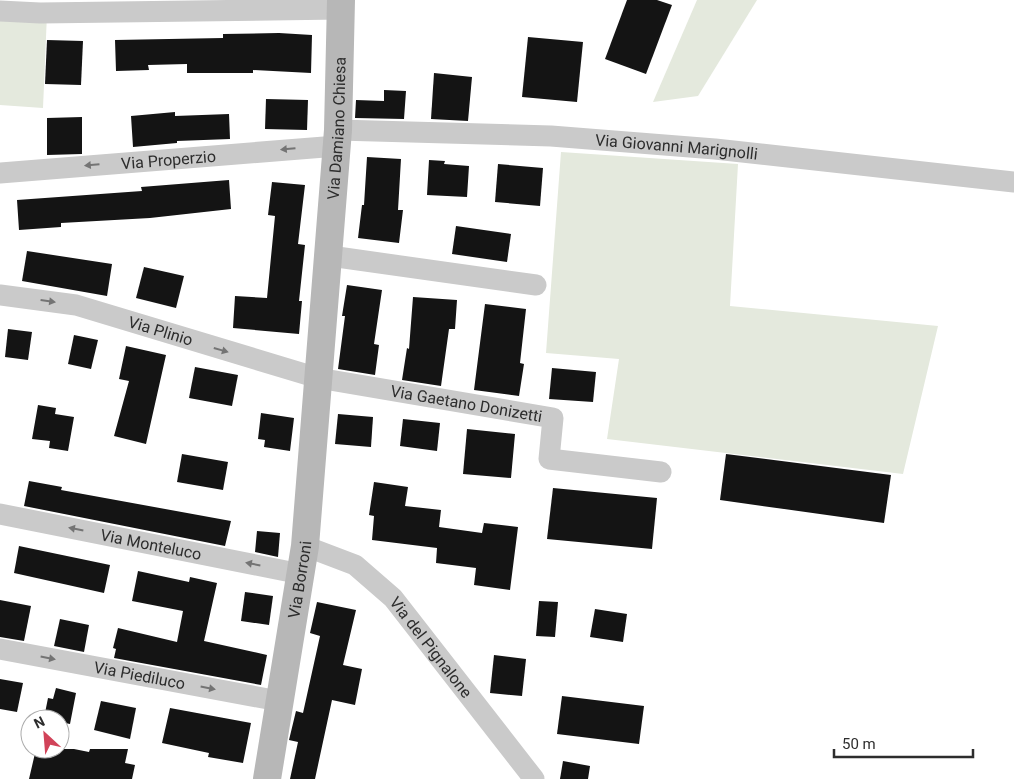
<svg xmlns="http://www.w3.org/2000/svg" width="1014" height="779" viewBox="0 0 1014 779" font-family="Roboto,sans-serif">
<rect width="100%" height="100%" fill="#fff"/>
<!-- green -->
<g fill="#e4e9dd">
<path d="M697,0h60l-59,96 -45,6z"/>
<path d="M0,11l47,3 -4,94 -43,-3z"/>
<path d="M561,152l177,12 -8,142 208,20 -35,148 -296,-35 12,-80 -73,-6z"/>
</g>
<!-- building -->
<g fill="#141414">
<path d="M627,0h30l15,5 -26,69 -41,-15z"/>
<path d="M279,33l33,2 -1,38 -58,-3v3h-66v-9l-39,1 1,5 -33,1 -1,-31 108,-2v-4z"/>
<path d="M528,37l55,5 -6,60 -55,-5z"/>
<path d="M47,40l36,1 -2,44 -36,-1z"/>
<path d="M434,73l38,4 -4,44 -37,-2z"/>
<path d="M384,90l22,1 -2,28 -49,-1 1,-18 28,1z"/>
<path d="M266,99l42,1 -1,30 -42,-1z"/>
<path d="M175,112v4l54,-2 1,25 -53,2v2l-44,4 -2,-31z"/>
<path d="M82,117v37l-35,1v-37z"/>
<path d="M367,157l34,2 -3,51h5l-4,33 -41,-5 4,-33h2z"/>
<path d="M429,160l16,1 -1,3 25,2 -2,31 -40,-2z"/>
<path d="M498,164l45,4 -3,38 -45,-4z"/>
<path d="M229,180l2,29 -81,9 -89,5v4l-42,3 -2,-30 125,-9 -1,-4z"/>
<path d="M272,182l33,3 -7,59 7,1 -6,56h3l-3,33 -66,-6 2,-32 32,2 8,-82 -7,-1z"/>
<path d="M456,226l55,8 -4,28 -55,-8z"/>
<path d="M27,251l85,13 -5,32 -85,-15z"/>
<path d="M144,267l40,9 -8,32 -40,-10z"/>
<path d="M347,285l35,5 -8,54 5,1 -4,30 -37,-6 7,-53h-3z"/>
<path d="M413,297l44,3 -2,29h-6l-8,57 -39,-6 5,-32 2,1z"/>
<path d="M485,304l41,5 -6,54 4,1 -5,32 -45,-6z"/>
<path d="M8,329l24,3 -4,28 -23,-3z"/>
<path d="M74,335l24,5 -7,29 -23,-5z"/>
<path d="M126,346l40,9 -20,89 -32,-8 15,-55 -10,-2z"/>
<path d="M195,367l43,8 -6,31 -43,-8z"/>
<path d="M552,368l44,4 -3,30 -44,-3z"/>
<path d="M38,405l18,3 -1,6 19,3 -6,34 -19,-3 1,-7 -18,-2z"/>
<path d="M261,413l33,5 -4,33 -26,-4 1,-7 -7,-1z"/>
<path d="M338,414l35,3 -2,30 -36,-3z"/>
<path d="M403,419l37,4 -3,28 -37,-5z"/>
<path d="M467,429l48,5 -4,44 -48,-4z"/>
<path d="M182,454l46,8 -5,28 -46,-8z"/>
<path d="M726,454l165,21 -7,48 -164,-23z"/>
<path d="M29,481l33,6 -1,3 170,31 -6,25 -201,-40z"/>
<path d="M374,482l34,5 -3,19 36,4 -2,17 43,6 2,-10 34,4 -8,63 -36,-5 2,-17 -40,-5 1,-15 -65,-8 2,-24 -5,-1z"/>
<path d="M553,488l104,10 -5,51 -105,-10z"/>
<path d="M257,531l23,2 -2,24 -23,-5z"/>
<path d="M19,546l91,19 -6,28 -90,-20z"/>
<path d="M138,571l51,11 1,-5 27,6 -13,58 63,14 -6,30 -147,-27 2,-9 -3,-1 5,-20 59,14 6,-31 -51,-10z"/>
<path d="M245,592l28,4 -4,29 -28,-4z"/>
<path d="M0,600l31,6 -7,35 -24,-4z"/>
<path d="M539,601l19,1 -3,35 -19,-1z"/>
<path d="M317,602l39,8 -13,55 19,4 -7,36 -23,-5 -17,79h-25l8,-37 -9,-2 7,-29 7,2 17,-77 -10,-3z"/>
<path d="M595,609l32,5 -4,28 -33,-5z"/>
<path d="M60,619l29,6 -5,27 -30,-6z"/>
<path d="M494,655l32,4 -4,37 -32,-3z"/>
<path d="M0,679l23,4 -6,29 -17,-3z"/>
<path d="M56,688l20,5 -6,31 -10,-2v-3l-16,-1 4,-20 5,1z"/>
<path d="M562,696l82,10 -5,38 -82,-10z"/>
<path d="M101,701l35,7 -6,31 -36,-9z"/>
<path d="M170,708l81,15 -8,40 -35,-6 1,-4 -47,-10z"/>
<path d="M36,749h38l15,3 1,-3h38l-3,14 10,2 -3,14h-103z"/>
<path d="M563,761l27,5 -2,13h-28z"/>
</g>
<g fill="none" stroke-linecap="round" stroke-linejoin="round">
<!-- street -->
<g stroke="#cacaca" stroke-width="21">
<path d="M0,11l40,2 301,-4"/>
<path id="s1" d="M338,130l213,6 164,13 299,33"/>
<path id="s2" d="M0,173l337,-27"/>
<path d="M330,256l206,29"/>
<path id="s3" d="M0,295l76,10 242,73 235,40 -4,41 112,13"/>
<path id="s4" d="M0,514l301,60"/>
<path id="s5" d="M305,546l50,19 38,33 141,181"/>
<path id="s6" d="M0,649l279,52"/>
</g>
<!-- secondary -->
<path stroke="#b7b7b7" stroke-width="28" id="s7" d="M267,779l38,-233 33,-416 3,-130"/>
</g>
<!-- one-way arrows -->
<defs><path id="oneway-solid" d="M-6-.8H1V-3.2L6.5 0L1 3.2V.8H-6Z" transform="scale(1.25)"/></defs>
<g fill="#747474">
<use href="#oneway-solid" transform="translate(288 149) rotate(175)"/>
<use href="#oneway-solid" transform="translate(92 165) rotate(175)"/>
<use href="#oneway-solid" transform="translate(48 301) rotate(8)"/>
<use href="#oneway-solid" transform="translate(221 350) rotate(16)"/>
<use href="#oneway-solid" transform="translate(76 529) rotate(-169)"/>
<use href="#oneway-solid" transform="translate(253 564) rotate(-169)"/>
<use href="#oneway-solid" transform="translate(48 658) rotate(11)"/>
<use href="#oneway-solid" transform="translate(208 688) rotate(11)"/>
</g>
<g text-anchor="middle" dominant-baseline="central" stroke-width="5" stroke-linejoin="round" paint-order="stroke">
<!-- street labels -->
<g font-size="16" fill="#2d2d2d" stroke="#fff">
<text stroke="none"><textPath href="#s7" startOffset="655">Via Damiano Chiesa</textPath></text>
<text stroke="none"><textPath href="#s1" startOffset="339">Via Giovanni Marignolli</textPath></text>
<text stroke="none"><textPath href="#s2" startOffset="169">Via Properzio</textPath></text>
<text stroke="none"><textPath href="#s3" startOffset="165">Via Plinio</textPath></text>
<text stroke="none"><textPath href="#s3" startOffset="480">Via Gaetano Donizetti</textPath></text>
<text stroke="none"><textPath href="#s4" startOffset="154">Via Monteluco</textPath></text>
<text stroke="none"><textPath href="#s7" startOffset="202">Via Borroni</textPath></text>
<text stroke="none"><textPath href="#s5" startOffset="166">Via del Pignalone</textPath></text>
<text stroke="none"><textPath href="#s6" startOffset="142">Via Piediluco</textPath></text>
</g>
</g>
<!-- north arrow -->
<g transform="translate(45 734) rotate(334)"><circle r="24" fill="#ffffff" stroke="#ababab"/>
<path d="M0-4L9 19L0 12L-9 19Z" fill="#d14359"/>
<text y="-8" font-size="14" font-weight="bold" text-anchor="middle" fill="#2d2d2d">N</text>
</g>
<!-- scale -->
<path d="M834 749v8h139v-8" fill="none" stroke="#2d2d2d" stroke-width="2.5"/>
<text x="842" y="749" font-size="15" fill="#2d2d2d" stroke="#ffffff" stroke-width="4" paint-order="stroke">50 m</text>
</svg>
